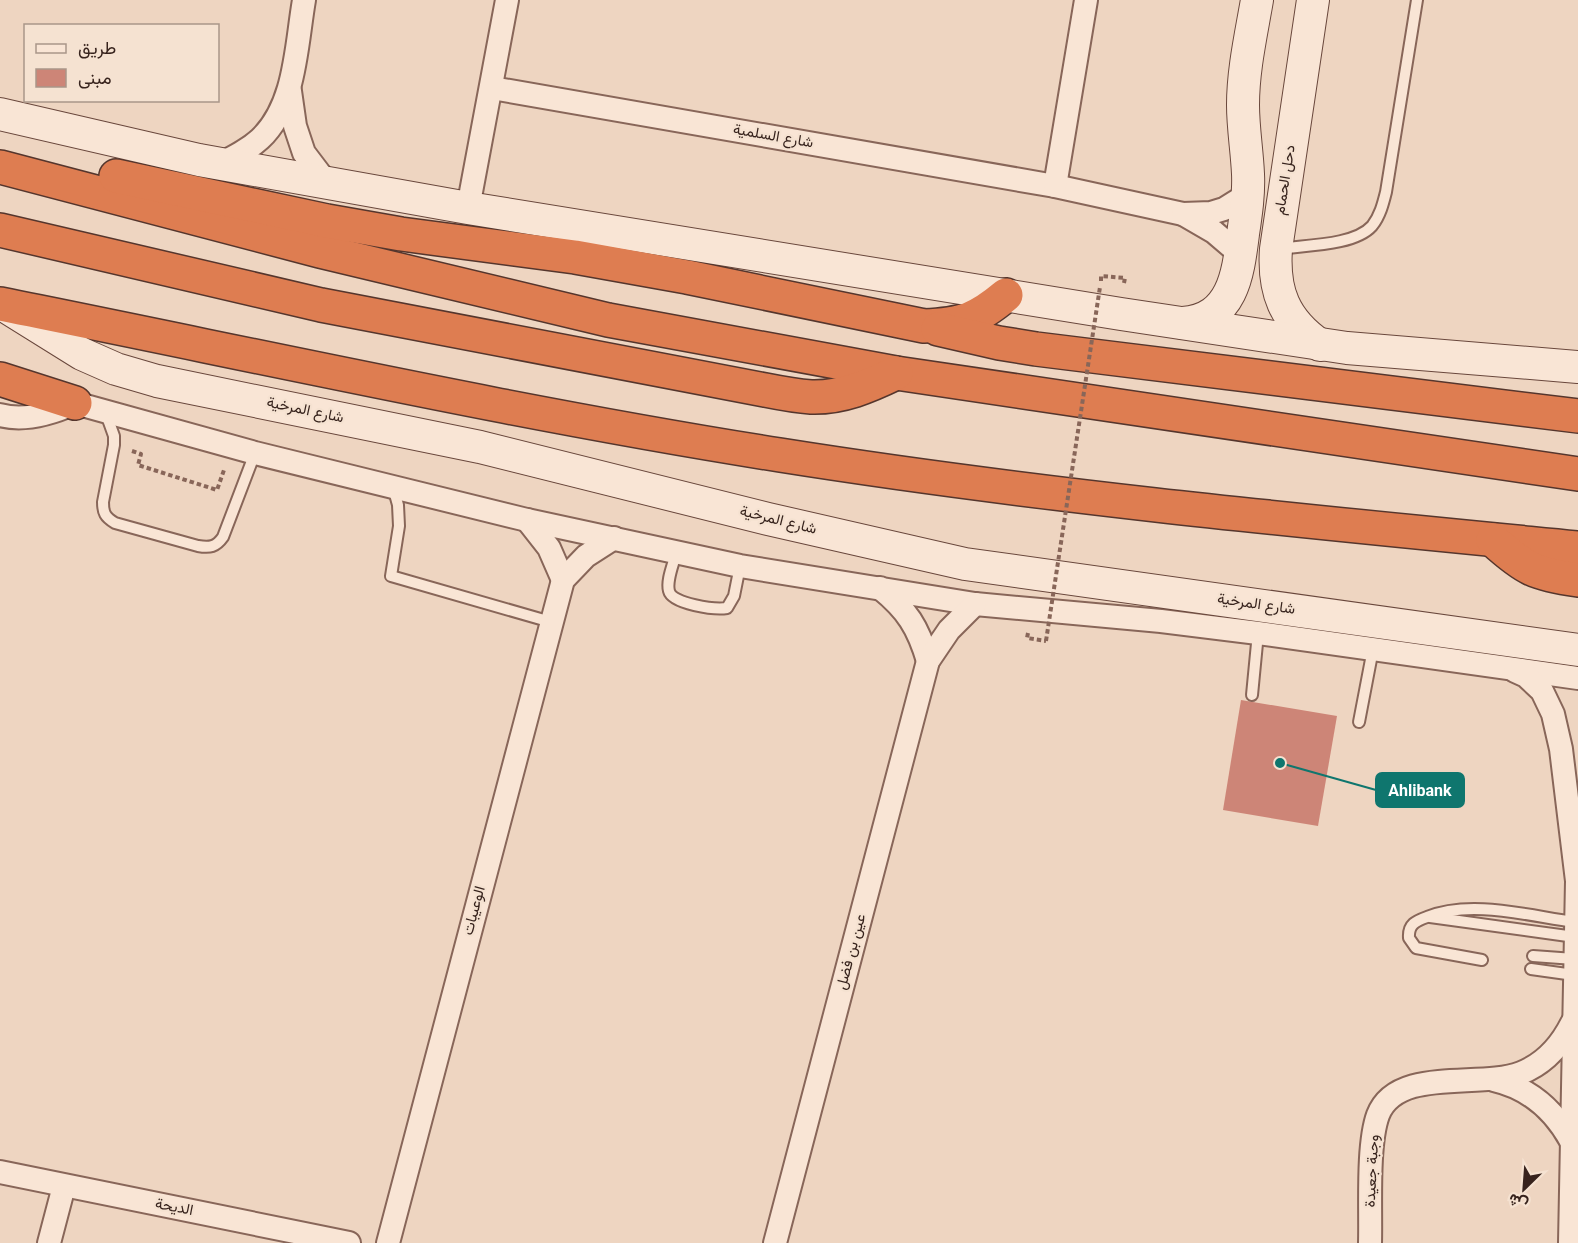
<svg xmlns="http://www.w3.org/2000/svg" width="1578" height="1243" viewBox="0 0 1578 1243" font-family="Georgia,Vazirmatn,serif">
<rect width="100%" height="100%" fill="#eed5c1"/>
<!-- building -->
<path fill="#cd8577" d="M1241,700l96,16 -19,110 -95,-16z"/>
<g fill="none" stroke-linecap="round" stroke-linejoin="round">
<!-- lane casing -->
<g stroke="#886659" stroke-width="14">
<g id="lane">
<path d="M1278,249c26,-4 76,-3 94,-23 8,-10 11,-22 14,-34l31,-192"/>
<path d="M105,411l9,25v9l-11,57c0,11 2,15 12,21l83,23c12,2 18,1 25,-9l32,-84"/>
<path d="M393,487l5,18 1,21 -8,50 160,46"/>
<path d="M676,553c-2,10 -10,27 -7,38 3,13 46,19 58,17l7,-12 6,-30"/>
<path d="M1252,695l6,-62"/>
<path d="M1359,722l14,-73"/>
<path d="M1430,917l145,20"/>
<path d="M1533,956l41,3"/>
<path d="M1482,960l-66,-12 -7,-10c-1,-14 7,-17 18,-21 44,-18 102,-1 148,5"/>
<path d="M1531,969l43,6"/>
</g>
</g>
<!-- street casing -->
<g stroke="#886659" stroke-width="26">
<g id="street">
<path d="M492,88l563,98 128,28 28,-1 13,-4 24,-15"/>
<path d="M290,91l5,35 9,27 22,29"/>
<path d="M220,164c14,-7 28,-14 40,-25 36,-34 36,-93 44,-139"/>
<path d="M1055,186l31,-186"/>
<path d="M468,208l39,-208"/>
<path d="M1183,214l31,18 27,23"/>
<path d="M0,415c25,7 53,-2 75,-12l180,50 272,67 213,46 235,38 186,17 97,12 320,45"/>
<path d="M527,520l22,28 14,32"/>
<path d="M880,588c27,22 38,39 48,73"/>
<path d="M1515,671l11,5 16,15 11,23 8,35 16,132 -7,362"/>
<path d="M1494,1080c35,8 60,30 77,61"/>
<path d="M0,1172l349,71"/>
<path d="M49,1243l15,-57"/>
<path d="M388,1243l175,-663 23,-24 28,-18"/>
<path d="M775,1243l153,-582 21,-31 26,-26"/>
<path d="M1370,1243c1,-34 -3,-98 8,-128 19,-49 102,-26 143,-42 23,-9 40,-28 51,-50"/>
</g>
</g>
<!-- secondary casing -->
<g stroke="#69473c" stroke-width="34">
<g id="secondary">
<path d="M1313,0l-37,249c-3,42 8,71 44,96"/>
<path d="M0,114l199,46 269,48 653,106 226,34 231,19"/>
<path d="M8,308l74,46 34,15 41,12 323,66 288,72 197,45 613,86"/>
<path d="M1183,323c50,-4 55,-49 60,-89 3,-20 6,-40 5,-60 -1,-23 -5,-46 -5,-69 0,-35 8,-70 14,-105"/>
</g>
</g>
<!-- highway casing -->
<g stroke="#55362d" stroke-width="36">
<g id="highway">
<path d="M0,167l320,84 288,69 288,53 682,101"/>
<path d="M116,176l211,45 74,13 174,23 112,20 237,49c39,-2 52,-6 82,-31"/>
<path d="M0,230l321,75 444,85c15,3 31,6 46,7 31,1 58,-11 85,-24"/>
<path d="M0,304c260,52 519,110 780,151 265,42 532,67 798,93"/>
<path d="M938,329l61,14 37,6 542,67"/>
<path d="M0,379l75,24"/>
<path d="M1493,540c32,29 42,34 85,40"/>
</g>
</g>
<!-- path -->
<g stroke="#886659" stroke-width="4" stroke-dasharray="4.5 3" stroke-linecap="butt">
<path d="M1101,281v-5l24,2 -1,5"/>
<path d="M132,451l9,3 -3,11 79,25 7,-20"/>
<path d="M1028,633l-1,5 19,3"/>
</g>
<!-- lane -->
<use href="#lane" stroke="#f9e5d5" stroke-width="10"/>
<!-- street -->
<use href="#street" stroke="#f9e5d5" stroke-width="22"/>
<!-- secondary -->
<use href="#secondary" stroke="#f9e5d5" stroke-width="32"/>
<!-- highway -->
<use href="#highway" stroke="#de7d51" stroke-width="33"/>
<!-- path-bridge -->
<path stroke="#886659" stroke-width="4" stroke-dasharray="4.5 3" stroke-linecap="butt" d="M1046,641l54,-354"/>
</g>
<g text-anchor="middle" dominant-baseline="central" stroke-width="4.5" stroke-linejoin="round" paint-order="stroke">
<!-- street labels -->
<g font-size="15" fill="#37231d" stroke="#f5e2d1">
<text transform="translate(773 137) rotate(10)">شارع السلمية</text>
<text transform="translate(1286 180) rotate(-81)">دحل الحمام</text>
<text transform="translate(305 411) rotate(12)">شارع المرخية</text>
<text transform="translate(778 521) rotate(14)">شارع المرخية</text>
<text transform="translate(1256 605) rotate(8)">شارع المرخية</text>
<text transform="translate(475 911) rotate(-75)">الوعيبات</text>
<text transform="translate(852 952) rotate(-75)">عين بن فضل</text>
<text transform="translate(1373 1171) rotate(-87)">وجبة جعيدة</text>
<text transform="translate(174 1208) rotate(11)">الديحة</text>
</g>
</g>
<!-- callouts -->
<path fill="none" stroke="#0f766e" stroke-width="2" d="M1280 763L1376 790"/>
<circle fill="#0f766e" stroke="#f5e2d1" stroke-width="2" cx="1280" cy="763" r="6"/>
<rect fill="#0f766e" stroke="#0f766e" stroke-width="2" x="1376" y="773" width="88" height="34" rx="6"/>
<g font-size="16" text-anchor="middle" font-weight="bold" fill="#fff">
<text x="1420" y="796">Ahlibank</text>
</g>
<!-- legend -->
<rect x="24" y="24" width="195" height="78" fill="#f5e2d1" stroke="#a99689" stroke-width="1.5"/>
<rect x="36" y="44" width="30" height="9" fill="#f9e5d5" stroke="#a99689" stroke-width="1.5"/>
<text x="78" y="54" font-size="18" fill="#37231d">طريق</text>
<rect x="36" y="69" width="30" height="18" fill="#cd8577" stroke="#a99689" stroke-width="1.5"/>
<text x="78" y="84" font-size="18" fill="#37231d">مبنى</text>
<!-- north arrow -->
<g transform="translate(1524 1189) rotate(205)" stroke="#f5e2d1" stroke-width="4.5" paint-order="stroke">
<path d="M0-4.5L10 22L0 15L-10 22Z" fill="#37231d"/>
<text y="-9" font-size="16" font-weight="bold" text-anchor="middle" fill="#37231d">ش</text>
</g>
</svg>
